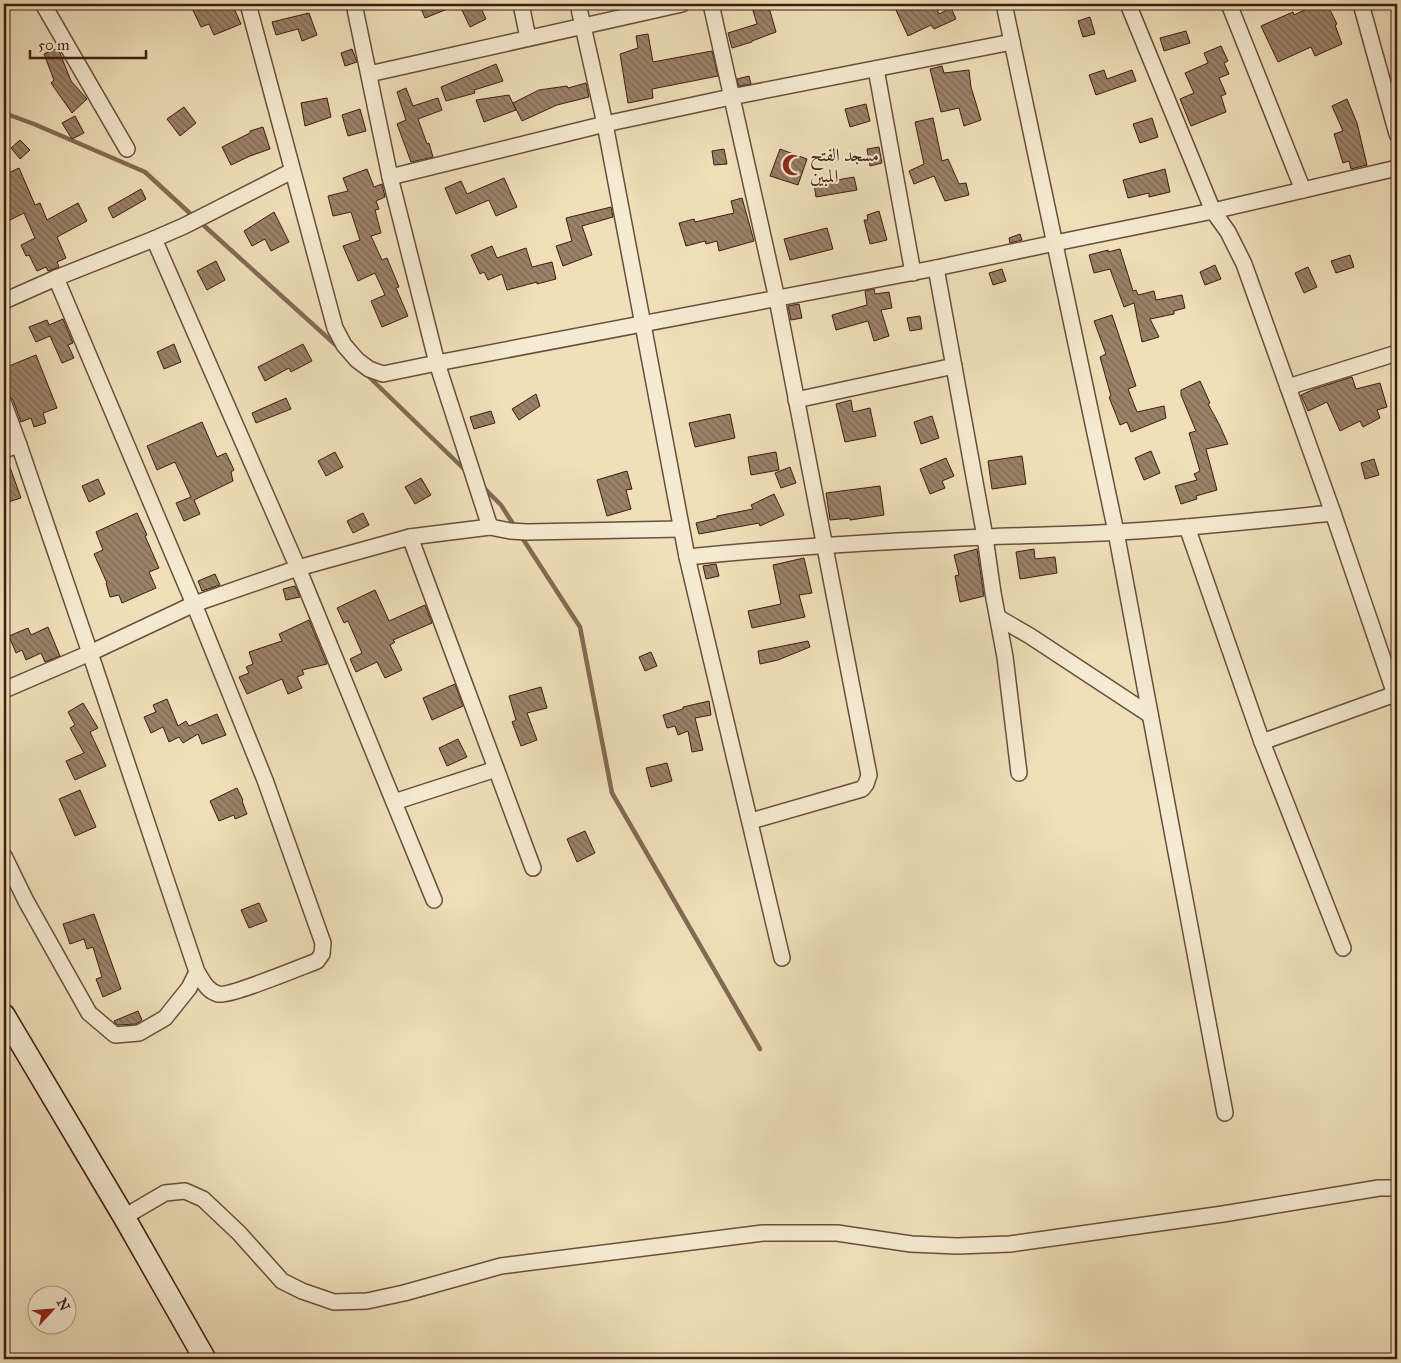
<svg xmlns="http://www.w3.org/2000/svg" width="1401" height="1363" viewBox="0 0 1401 1363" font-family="'IM FELL Great Primer',Amiri,serif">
<defs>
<pattern id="building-back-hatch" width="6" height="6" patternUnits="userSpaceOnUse" patternTransform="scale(1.25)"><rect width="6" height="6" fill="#9a8268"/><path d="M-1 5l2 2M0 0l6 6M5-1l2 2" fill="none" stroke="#7f6a54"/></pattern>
</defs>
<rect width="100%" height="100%" fill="#efe0ba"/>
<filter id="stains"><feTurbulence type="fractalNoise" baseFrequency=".004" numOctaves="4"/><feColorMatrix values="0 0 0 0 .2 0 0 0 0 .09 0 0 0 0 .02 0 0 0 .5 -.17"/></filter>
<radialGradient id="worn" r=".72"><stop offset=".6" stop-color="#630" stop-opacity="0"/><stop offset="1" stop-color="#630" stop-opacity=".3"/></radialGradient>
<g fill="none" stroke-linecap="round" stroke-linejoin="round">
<!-- stream -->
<g stroke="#836a53" stroke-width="4.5">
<path d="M4,113l30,11 111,48 49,45"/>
<path d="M200,222l139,126"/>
<path d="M366,374l100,97"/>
<path d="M483,487l18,18 14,22"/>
<path d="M521,536l59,91 32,166 148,256"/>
</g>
</g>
<!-- building -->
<g fill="url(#building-back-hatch)" stroke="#3d1d0f">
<path d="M190,4h42l9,20 -27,11 -5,-11 -8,3z"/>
<path d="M419,4h41l-35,14z"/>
<path d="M470,4h9l7,15 -16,8 -9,-19z"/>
<path d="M751,4h17l8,28 -24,9v1l-20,6 -4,-15 29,-9z"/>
<path d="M905,4h30l4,10 12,-6 5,11 -22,10 -3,-4 -23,11 -13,-28z"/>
<path d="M1318,4h9l10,20 -2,1 7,19 -27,12 -4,-9 -33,15 -17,-36 32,-14 1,3z"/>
<path d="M309,13l8,22 -15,6 -4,-12 -22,6 -4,-13z"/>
<path d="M1090,17l5,17 -12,3 -5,-16z"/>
<path d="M1186,31l4,12 -26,8 -4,-13z"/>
<path d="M648,34l5,28 59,-11 6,25 -66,13 1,9 -25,5 -8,-49 18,-6 -2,-12z"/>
<path d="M1221,46l7,15 -4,2 5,11 -10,4 7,16 -5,2 5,16 -35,14 -11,-27 14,-6 -9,-20 23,-10 -4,-10z"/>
<path d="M58,48l13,33 16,18 -15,14 -21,-30 3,-3 -10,-26z"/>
<path d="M352,49l5,13 -12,4 -4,-13z"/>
<path d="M496,64l7,17 -29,9 1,3 -29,8 -5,-14z"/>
<path d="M942,66l2,7 25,-3 2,17 10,33 -17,6 -5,-18 -18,4 -11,-43z"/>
<path d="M1104,70l3,9 25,-9 4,11 -40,14 -7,-20z"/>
<path d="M749,76l2,8 -12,2 -2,-7z"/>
<path d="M586,83l3,14 -32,8 -35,16 -9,-18 26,-13 28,-4 1,2z"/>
<path d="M406,88l7,18 25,-8 4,12 -24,9 9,25 2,-1 4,14 -22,5 -14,-38 9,-4 -9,-28z"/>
<path d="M509,95l7,15 -32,12 -8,-22z"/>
<path d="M327,98l4,19 -26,9 -4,-23z"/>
<path d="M1347,99l10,24 10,42 -16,4 -2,-8 -6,2 -9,-29 9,-3 -11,-25z"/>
<path d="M866,104l4,17 -20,6 -5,-18z"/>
<path d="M184,107l12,16 -16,13 -13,-17z"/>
<path d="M360,109l6,22 -18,5 -6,-21z"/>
<path d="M75,116l9,17 -12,6 -10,-16z"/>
<path d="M933,118l9,43 6,-2 11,25 7,-1 3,12 -24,6 -11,-25 -20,8 -5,-13 15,-7 -9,-42z"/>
<path d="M1152,118l6,19 -18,6 -7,-19z"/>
<path d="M263,127l7,22 -20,7 -19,9 -9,-18 28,-14v-2z"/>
<path d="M20,140l10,10 -10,9 -9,-11z"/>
<path d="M879,147l3,16 -12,3 -3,-17z"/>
<path d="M724,149l3,15 -13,1 -2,-14z"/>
<path d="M780,149l27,10 -9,26 -28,-9z"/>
<path d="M19,168l16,37 5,-2 7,17 31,-17 9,18 -30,16 9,21 -9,4 2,5 -11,4 -2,-4 -9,4 -8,-16 -3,1 -5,-11 14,-7 -11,-25 -20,10v-48z"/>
<path d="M367,169l7,18 8,-3 3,13 -9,4 3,8 -4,1 6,23 -10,3 11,24 5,-2 12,29 -3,1 12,28 -26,11 -11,-26 14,-6 -10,-22 -17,8 -15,-35 17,-6 -9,-28 -18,4 -5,-20 20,-5 -5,-13z"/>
<path d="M1165,169l5,23 -21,5v-4l-21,5 -5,-18z"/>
<path d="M854,177l3,13 -41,7 -2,-13z"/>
<path d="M504,178l13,29 -21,9 -7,-16 -33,14 -11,-26 16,-7 6,13z"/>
<path d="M141,189l5,10 -33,19 -5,-10z"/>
<path d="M742,198l12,43 -35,10 -2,-10 -11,3 -1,-3 -19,5 -7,-23 15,-4 1,3 39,-9 -3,-12z"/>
<path d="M611,207l2,10 -31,9 10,29 -29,11 -7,-20 16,-5 -6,-23z"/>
<path d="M879,211l8,29 -17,4 -6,-24h4l-1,-5z"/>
<path d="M274,212l15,30 -18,9 -6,-12 -13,7 -8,-15z"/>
<path d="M827,228l6,21 -43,11 -6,-21z"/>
<path d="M1020,234l2,6 -12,3 -1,-5z"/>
<path d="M492,246l5,12 29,-10 6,19 20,-5 4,17 -19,5v-2l-30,8 -5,-16 -14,6 -4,-8 -4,2 -9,-19z"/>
<path d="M1120,249l13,42 3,-1 2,5 16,-4 2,9 26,-5 3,13 -11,3v3l-24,5 9,18 -17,5 -8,-39 -10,4 -14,-38 -16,4 -5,-18 19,-5v2z"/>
<path d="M1350,255l4,12 -18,6 -5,-12z"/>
<path d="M216,261l9,19 -18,10 -10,-19z"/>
<path d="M1215,265l6,14 -16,6 -5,-13z"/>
<path d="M1308,267l9,20 -13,6 -9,-20z"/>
<path d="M1002,269l4,12 -13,4 -4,-12z"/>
<path d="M874,289l1,5 14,-2 3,16 -11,2 8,26 -15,5 -6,-20 -32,9 -4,-15 35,-10 -2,-14z"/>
<path d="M799,304l3,14 -11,2 -3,-14z"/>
<path d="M1112,315l24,71 -8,3 9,23 27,-6 2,12 -35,14 -4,-10 -7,3 -11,-28 2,-1 -11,-39 6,-3 -12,-33z"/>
<path d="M920,316l2,13 -12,2 -3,-13z"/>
<path d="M63,319l10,24 -5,2 6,13 -12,5 -12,-27 -14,6 -7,-15 18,-7 2,5z"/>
<path d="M174,344l7,18 -17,7 -7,-17z"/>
<path d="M303,344l9,17 -21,11 -2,-4 -24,13 -7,-14z"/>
<path d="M36,355l21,53 -14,5 3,10 -12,4 -3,-9 -10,4 -8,-22 -3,-3 -6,-2v-9h5l-5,-13v-5z"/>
<path d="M1352,377l4,12 24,-6 7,24 -10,3 3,8 -17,9 -3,-6 -20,10 -13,-29 -19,9 -7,-16 13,-6z"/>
<path d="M1200,381l10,22 -2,1 11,20 9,20 -22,5 11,41 -21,6 1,3 -16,5 -6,-18 22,-6 -3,-6 6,-3 -11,-38 7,-2 -15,-36v-5z"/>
<path d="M536,394l4,12 -21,14 -7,-11z"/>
<path d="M286,398l5,11 -35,14 -4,-10z"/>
<path d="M851,400l2,12 17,-4 6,28 -31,6 -9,-38z"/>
<path d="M491,411l4,12 -21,6 -4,-12z"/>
<path d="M730,414l5,24 -40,9 -6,-24z"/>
<path d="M932,416l7,22 -18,6 -7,-22z"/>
<path d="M202,422l15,35 9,-4 8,17 -3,2 2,9 -39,19 6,14 -16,7 -8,-18 15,-6 -16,-35 -18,8 -10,-24z"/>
<path d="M1151,451l9,22 -16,7 -9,-22z"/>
<path d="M335,452l8,15 -17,9 -8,-15z"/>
<path d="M776,452l3,18 -28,5 -3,-18z"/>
<path d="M1022,456l4,28 -34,5 -4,-28z"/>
<path d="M946,458l8,18 -12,5 3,7 -15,6 -10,-25z"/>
<path d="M4,459h3l14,39 -13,4 -4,-10z"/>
<path d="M1374,459l5,16 -14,4 -4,-16z"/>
<path d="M790,467l6,16 -15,5 -6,-15z"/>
<path d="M627,471l5,18 -6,1 5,19 -24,7 -10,-36z"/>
<path d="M421,478l10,17 -16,9 -10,-17z"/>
<path d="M98,479l7,15 -16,8 -7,-16z"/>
<path d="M880,486l4,29 -34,5v-2l-20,2 -4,-27z"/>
<path d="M774,494l10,21 -24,11 -1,-3 -60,11 -3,-11 21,-5v-2l36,-7 -2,-4z"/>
<path d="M137,513l10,22 -2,1 14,32 -10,4 7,16 -34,15 -3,-8 -9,2 -4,-14h1l-13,-29 9,-4 -7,-18z"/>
<path d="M363,513l6,12 -16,8 -6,-12z"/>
<path d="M977,549l7,47 -24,6 -5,-26 4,-1 -5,-20z"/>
<path d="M1034,549l1,10 20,-2 2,16 -37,6 -4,-27z"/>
<path d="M804,558l8,35 -13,2 6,22 -53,11 -4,-17 33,-7 -8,-39z"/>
<path d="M716,564l3,12 -13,3 -3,-13z"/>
<path d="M215,574l5,11 -18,6 -4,-10z"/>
<path d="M295,586l5,11 -14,3 -3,-11z"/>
<path d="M375,590l14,31 36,-16 7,18 -39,17 2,2 -5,3 12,25 -17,8 -8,-16 -21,10 -6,-13 12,-6 -14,-32 -4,2 -7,-15z"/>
<path d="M309,620l18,44 -25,6 2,4 -7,3 5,11 -14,6 -6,-15 -35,15 -8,-17 10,-4 -3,-6 7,-3 -4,-12 33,-11 -3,-7z"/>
<path d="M48,627l12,29 -15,6 -4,-9 -15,7 -4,-10 -6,3 -7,-17 19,-8 3,7z"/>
<path d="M808,641l2,6 -32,13 -18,4 -2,-13z"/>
<path d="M651,652l6,14 -12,5 -6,-14z"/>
<path d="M455,684l8,22 -31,14 -9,-22z"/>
<path d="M541,687l6,21 -20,5 10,27 -16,6 -9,-24 4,-2 -7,-24z"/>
<path d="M167,699l11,27 8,-5 3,5 28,-12 9,21 -24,9 -4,-10 -15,9 -4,-6 -10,5 -6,-15 -12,6 -7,-16 12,-5 -3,-7z"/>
<path d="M709,701l2,14 -16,3 8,32 -11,2 -4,-21 -10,4 -3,-9 -8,2 -4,-13 20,-6v-2z"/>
<path d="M83,703l15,25 -8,4 16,34 -31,14 -9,-19 18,-8 -14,-25 5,-3 -7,-13z"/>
<path d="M458,739l9,18 -20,9 -8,-18z"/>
<path d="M667,763l5,18 -21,6 -5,-19z"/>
<path d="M237,788l6,12 -1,1 5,13 -12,5 -1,-4 -15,6 -9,-20z"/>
<path d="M80,790l16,37 -21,9 -16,-37z"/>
<path d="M585,831l10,22 -18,9 -10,-23z"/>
<path d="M259,903l8,18 -18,7 -8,-18z"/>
<path d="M94,914l27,75 -18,8 -7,-18 6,-2 -9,-30 -6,2 -3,-10 -14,5 -7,-20z"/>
<path d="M138,1011l4,9 -6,4 -18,1 -3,-2 -1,-2z"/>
</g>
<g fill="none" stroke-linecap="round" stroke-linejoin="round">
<!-- street casing -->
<g stroke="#6a4e3a" stroke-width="18">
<g id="street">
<path d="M43,4l84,145"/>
<path d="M248,4l87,324 9,17 13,15 12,9 14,5 54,-11 499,-95 119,-25 158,-32 184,-43"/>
<path d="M354,4l36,173 47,186 53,164"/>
<path d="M521,4l7,34"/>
<path d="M578,4l27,120 82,433 95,401"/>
<path d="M711,4l66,295 92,476 -3,9 -4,5 -111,32"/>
<path d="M1004,4l112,528 109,581"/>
<path d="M1128,4l85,207 15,21 16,32 89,249 64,187"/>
<path d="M1229,4l74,186"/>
<path d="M1361,4l36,130"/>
<path d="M876,69l37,204"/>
<path d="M369,74l313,-70"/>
<path d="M390,177l215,-53 126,-27 281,-55"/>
<path d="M154,239l144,329 136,332"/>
<path d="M936,268l49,269 8,56 12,64 14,116"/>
<path d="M4,301l52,-23 98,-39 30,-13 108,-55"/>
<path d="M1288,387l109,-34"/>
<path d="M796,400l158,-34"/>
<path d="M4,404l15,41 71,208 107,319c6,9 10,19 21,22 11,3 83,-27 99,-33l5,-7 1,-11 -58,-163 -71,-176 -138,-326"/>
<path d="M4,450l15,-5"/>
<path d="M1187,527l75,215 81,206"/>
<path d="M410,537l123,331"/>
<path d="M687,557c99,-10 199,-16 299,-20 44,-2 88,-2 132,-5 72,-4 144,-12 215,-19"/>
<path d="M999,618l31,18 120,79"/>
<path d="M4,690l86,-37 104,-49 104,-36 112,-31 80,-10 20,4 17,1 154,-3"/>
<path d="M1262,742l133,-48"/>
<path d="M394,802l102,-33"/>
<path d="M4,856l22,45 63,112 26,22 24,-2 26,-15 24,-30 8,-16"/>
<path d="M124,1217l41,-24 20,-2 18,8 36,34 43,48 20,10 32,11 33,-1 37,-8 97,-27 262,-33h74l74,11 46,2 53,-2 213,-30 156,-26h18"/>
</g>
</g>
<!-- secondary casing -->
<g stroke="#3d1d0f" stroke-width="24">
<path id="secondary" d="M4,1015l120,202 81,142"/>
</g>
<!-- street -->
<use href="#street" stroke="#f5ebd2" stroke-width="15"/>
<!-- secondary -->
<use href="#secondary" stroke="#f5ebd2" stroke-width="21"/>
</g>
<!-- icons -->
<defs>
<g id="mosque-bare" transform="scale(1.725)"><path d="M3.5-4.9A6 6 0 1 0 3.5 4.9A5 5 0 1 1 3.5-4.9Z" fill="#8f2418" stroke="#f5ebd2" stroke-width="2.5" paint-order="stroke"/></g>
</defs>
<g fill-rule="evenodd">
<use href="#mosque-bare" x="793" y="165"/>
</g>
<g text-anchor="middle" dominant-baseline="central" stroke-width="4" stroke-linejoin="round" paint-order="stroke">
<!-- poi labels -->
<g font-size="18" fill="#3d1d0f" stroke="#f5ebd2" text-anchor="start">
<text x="810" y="155">مسجد الفتح<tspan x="810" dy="21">المبين</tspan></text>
</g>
</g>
<!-- margin -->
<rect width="1401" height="1363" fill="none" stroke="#efe0ba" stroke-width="20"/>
<rect x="5" y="5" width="1391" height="1353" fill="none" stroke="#3d1d0f" stroke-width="2.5"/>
<rect x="10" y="10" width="1381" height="1343" fill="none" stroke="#3d1d0f"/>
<!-- north arrow -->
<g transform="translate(52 1310) rotate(64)"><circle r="24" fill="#f5ebd2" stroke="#ab9984"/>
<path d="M0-4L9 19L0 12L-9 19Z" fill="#8f2418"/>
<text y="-8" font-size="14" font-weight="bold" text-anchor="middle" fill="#3d1d0f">N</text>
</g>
<!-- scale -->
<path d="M30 50v8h116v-8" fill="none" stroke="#3d1d0f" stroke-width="2.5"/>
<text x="38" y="50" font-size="15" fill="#3d1d0f" stroke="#f5ebd2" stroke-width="4" paint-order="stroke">50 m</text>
<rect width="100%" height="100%" filter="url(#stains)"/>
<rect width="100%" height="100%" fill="url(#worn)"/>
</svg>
